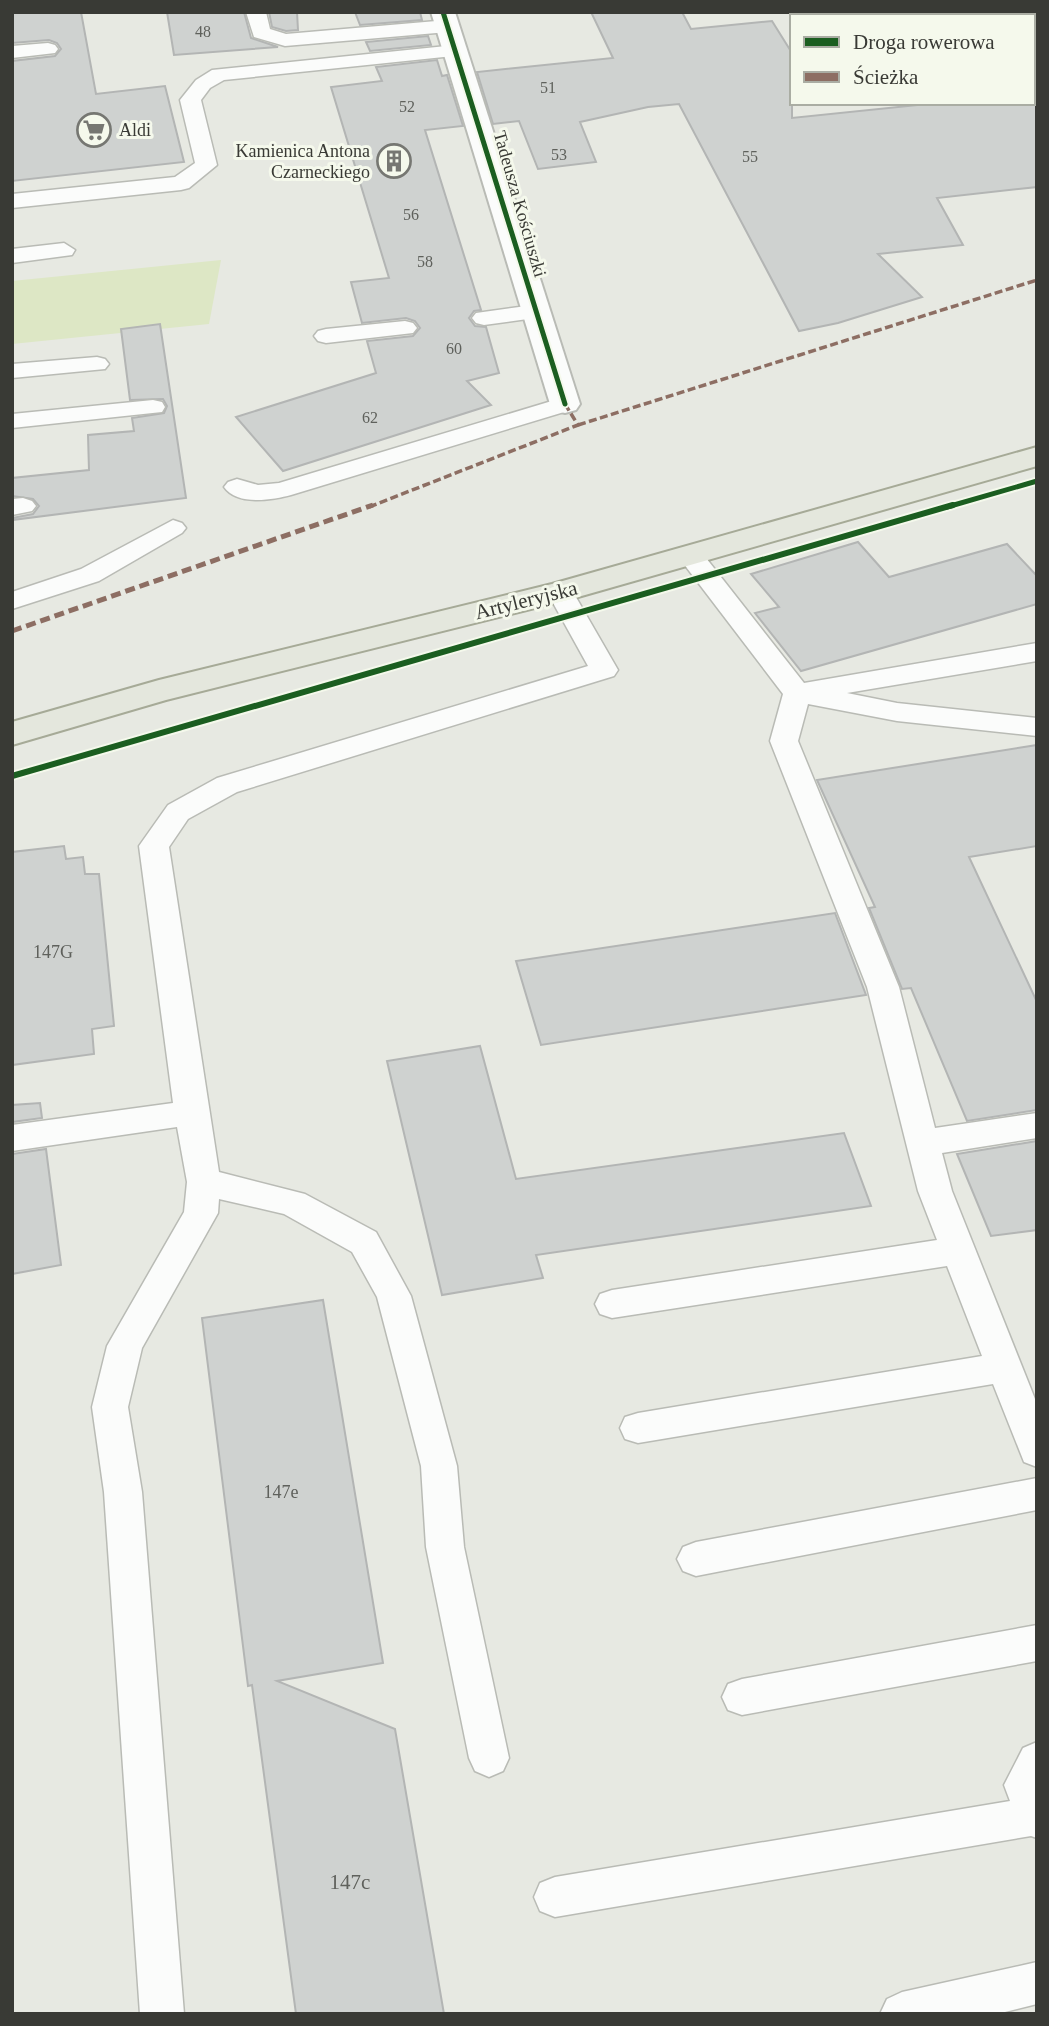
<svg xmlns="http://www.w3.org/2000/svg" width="1049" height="2026" viewBox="0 0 1049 2026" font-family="'Times New Roman',serif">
<rect width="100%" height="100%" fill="#e7e9e2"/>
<!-- green -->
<path fill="#dde7c5" d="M221,260l-12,64 -197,20v-63z"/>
<!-- building -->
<g fill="#cfd2d0" stroke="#b3b5b4" stroke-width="2">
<path d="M12,12h69l15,82 69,-8 19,76 -172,19v-120l43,-5 6,-7 -4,-6 -8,-3 -37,3z"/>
<path d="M167,12h77l7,26 27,9 -104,8z"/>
<path d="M269,12h28l1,18 -12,1 -14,-4z"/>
<path d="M355,12h65l2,8 -62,5z"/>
<path d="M591,12h91l9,17 81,-8 20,32v65l145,-15h100v84l-100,11 26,47 -85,9 44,43 -84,26 -39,8 -120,-227 -31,3 -68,15 16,40 -58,7 -19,-48 -26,3 -16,-52 136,-14z"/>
<path d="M428,36l3,9 -61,6 -4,-9z"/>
<path d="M437,60l5,16 5,-1 16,51 -38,4 56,180 -7,1 -5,7 6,8 11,1 13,46 -32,8 24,24 -208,66 -47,-54 140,-44 -9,-32 46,-5 7,-8 -5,-7 -9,-3 -44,5 -11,-41 38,-4 -58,-191 51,-6 -6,-14z"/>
<path d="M160,324l26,174 -174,22v-2l21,-4 6,-8 -6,-7 -21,-3v-18l77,-8 -1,-35 46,-4 -2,-13 32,-5 3,-7 -4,-7 -33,1 -9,-71z"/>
<path d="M858,542l31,35 118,-33 30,32v28l-236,67 -46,-58 24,-6 -28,-33z"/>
<path d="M1037,745v101l-68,11 68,145v108l-70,11 -56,-133 -9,1 -33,-81 6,-1 -58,-127z"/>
<path d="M64,846l2,13 17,-2 2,17h14l15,152 -22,3 2,25 -82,11v-213z"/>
<path d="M835,913l31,82 -325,50 -25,-84z"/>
<path d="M480,1046l36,133 328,-46 27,73 -335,49 7,23 -101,17 -55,-234z"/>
<path d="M40,1103l2,15 -30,4v-17z"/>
<path d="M1037,1141v89l-46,6 -34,-82z"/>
<path d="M46,1149l15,116 -49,9v-120z"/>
<path d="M323,1300l60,363 -106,18 118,48 49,285h-148l-44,-329 -4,1 -46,-368z"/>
</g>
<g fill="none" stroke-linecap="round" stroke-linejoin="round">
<!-- service casing -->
<g stroke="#b9bbb5" stroke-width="3">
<g id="service">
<path d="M246,12h20l4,17 16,5 162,-14 10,6 -10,6 -163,14 -31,-9z"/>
<path d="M48,43l7,2 3,4 -3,4 -43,5v-12z"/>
<path d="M456,45l10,6 -3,4 -239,25 -14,8 -9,12 16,65 -28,23 -8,2 -169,18v-14l163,-17 20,-14 -15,-63 16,-20 16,-10z"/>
<path d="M64,243l11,7 -3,5 -60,8v-14z"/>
<path d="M534,305l8,2 4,5 -4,5 -58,8 -8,-2 -4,-5 4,-5z"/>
<path d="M405,321l8,2 4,5 -4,5 -87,10 -8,-2 -4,-5 4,-5 8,-2z"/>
<path d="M97,357l8,2 4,5 -4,5 -93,9v-14z"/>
<path d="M565,397l9,2 3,5 -3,5 -283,86c-19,5 -54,11 -67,-8l4,-5 9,-3 21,6 21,-2z"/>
<path d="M153,400l9,2 3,5 -3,5 -150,16v-14z"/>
<path d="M23,498l9,3 4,5 -4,5 -20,4v-16z"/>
<path d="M173,520l9,3 4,5 -4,5 -83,48 -87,28v-17l69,-23z"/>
<path d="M690,547l9,2 105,134 233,-40v18l-190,32 50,10 140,15v18l-140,-15 -89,-17 -10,37 101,246 36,141 102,-15v25l-95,15 10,38 85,213v63l-13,-5 -31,-78 -355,59 -13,-4 -5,-11 5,-11 13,-4 344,-57 -35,-90 -335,52 -12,-4 -5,-10 5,-10 12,-4 325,-50 -19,-49 -51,-204 -97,-246 13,-47 -106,-139 4,-6z"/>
<path d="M560,584l9,2 4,6 45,78 -4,6 -377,116 -49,27 -19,28 50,325 86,22 71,38 35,64 46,170 7,81 45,211 -6,13 -14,6 -14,-6 -6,-13 -43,-211 -5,-81 -44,-169 -25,-45 -68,-38 -65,-15 -1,14 -76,135 -14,59 14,85 42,522h-44l-36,-522 -12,-85 15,-61 77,-134 3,-30 -10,-55 -165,24v-26l161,-22 -34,-257 29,-41 49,-27 371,-112 -41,-74 4,-6z"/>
<path d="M1037,1478v32l-341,66 -13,-5 -6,-12 6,-12 13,-5z"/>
<path d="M1037,1625v36l-295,54 -14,-5 -6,-13 6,-13 14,-5z"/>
<path d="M1037,1742v96l-6,-2 -476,81 -15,-6 -6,-14 6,-14 15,-6 455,-76 -6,-16 19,-37z"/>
<path d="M1037,1962v42l-40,10h-117l7,-15 15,-7z"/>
</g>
</g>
<!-- minor casing -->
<g stroke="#b9bbb5" stroke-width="4">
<path id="minor" d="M431,12h24l125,392 -4,6 -11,3 -11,-3 -4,-6z"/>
</g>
<!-- primary casing -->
<g stroke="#a6aa97" stroke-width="4">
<path id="primary" d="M1037,447v19l-466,133 -405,101 -154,45v-23l147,-42 393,-96z"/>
</g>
<!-- service -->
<use href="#service" fill="#fbfcfb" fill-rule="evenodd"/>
<!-- minor -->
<use href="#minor" fill="#fbfcfb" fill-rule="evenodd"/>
<!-- primary -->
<use href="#primary" fill="#e4e7dd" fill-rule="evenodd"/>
<!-- quiet-far1 -->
<g stroke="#8d6e63" stroke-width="3.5" stroke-dasharray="8 3.5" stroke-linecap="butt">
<path d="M578,425l459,-145"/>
<path d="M369,507l209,-82 -13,-21"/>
</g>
<!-- quiet -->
<path stroke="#8d6e63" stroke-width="5" stroke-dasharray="10 5" stroke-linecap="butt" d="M12,631l361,-126"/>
<!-- cycleway-far1 casing -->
<g stroke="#f5f9ec" stroke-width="9">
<g id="cycleway-far1">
<path d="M443,12l122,392"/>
<path d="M947,507l90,-26"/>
</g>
</g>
<!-- cycleway casing -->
<g stroke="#f5f9ec" stroke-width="10">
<path id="cycleway" d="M12,776l941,-271"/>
</g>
<!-- cycleway-far1 -->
<use href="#cycleway-far1" stroke="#1b5e20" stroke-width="5"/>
<!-- cycleway -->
<use href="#cycleway" stroke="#1b5e20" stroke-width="6"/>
</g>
<!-- icons -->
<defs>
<g id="supermarket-ring" transform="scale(1.75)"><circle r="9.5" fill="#f5f9ec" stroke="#767772" stroke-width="1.5"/><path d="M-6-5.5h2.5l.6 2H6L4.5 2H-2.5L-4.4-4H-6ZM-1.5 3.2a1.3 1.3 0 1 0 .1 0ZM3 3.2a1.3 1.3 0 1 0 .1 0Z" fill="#767772"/></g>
<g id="building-ring" transform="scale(1.75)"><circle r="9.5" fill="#f5f9ec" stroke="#767772" stroke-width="1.5"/><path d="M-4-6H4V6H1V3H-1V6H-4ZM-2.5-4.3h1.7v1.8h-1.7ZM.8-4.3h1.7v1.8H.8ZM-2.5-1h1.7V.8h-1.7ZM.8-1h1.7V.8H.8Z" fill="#767772"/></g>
</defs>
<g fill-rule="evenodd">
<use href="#supermarket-ring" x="94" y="130"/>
<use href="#building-ring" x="394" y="161"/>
</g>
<g text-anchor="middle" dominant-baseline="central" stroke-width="6" stroke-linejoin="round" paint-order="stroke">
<!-- far-number labels -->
<g font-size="16" fill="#5f615c">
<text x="203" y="31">48</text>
<text x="548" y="87">51</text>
<text x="407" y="106">52</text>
<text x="559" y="154">53</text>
<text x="750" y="156">55</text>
<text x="411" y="214">56</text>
<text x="425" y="261">58</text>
<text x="454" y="348">60</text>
<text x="370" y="417">62</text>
</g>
<!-- far-poi labels -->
<g font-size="18" fill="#393a35" stroke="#f5f9ec" text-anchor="start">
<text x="119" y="130">Aldi</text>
<text x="370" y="151" text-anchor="end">Kamienica Antona<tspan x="370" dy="21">Czarneckiego</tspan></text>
</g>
<!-- far-street labels -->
<g font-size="18" fill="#393a35" stroke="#f5f9ec">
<text transform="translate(520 204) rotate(74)">Tadeusza Kościuszki</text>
</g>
<!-- number labels -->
<g font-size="18" fill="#5f615c">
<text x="53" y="952">147G</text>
<text x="281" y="1492">147e</text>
</g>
<!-- street labels -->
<g font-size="21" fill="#393a35" stroke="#f5f9ec">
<text transform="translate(526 600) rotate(-14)">Artyleryjska</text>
</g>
<!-- near-number labels -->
<g font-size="21" fill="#5f615c">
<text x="350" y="1882">147c</text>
</g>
</g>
<!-- border -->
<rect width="1049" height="2026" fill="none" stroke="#393a35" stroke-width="28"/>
<!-- legend -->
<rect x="790" y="14" width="245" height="91" fill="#f5f9ec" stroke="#aaada3" stroke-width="2"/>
<rect x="804" y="37" width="35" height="10" fill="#1b5e20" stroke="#aaada3" stroke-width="2"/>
<text x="853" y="49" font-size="21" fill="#393a35">Droga rowerowa</text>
<rect x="804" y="72" width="35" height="10" fill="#8d6e63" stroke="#aaada3" stroke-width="2"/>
<text x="853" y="84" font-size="21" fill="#393a35">Ścieżka</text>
</svg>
